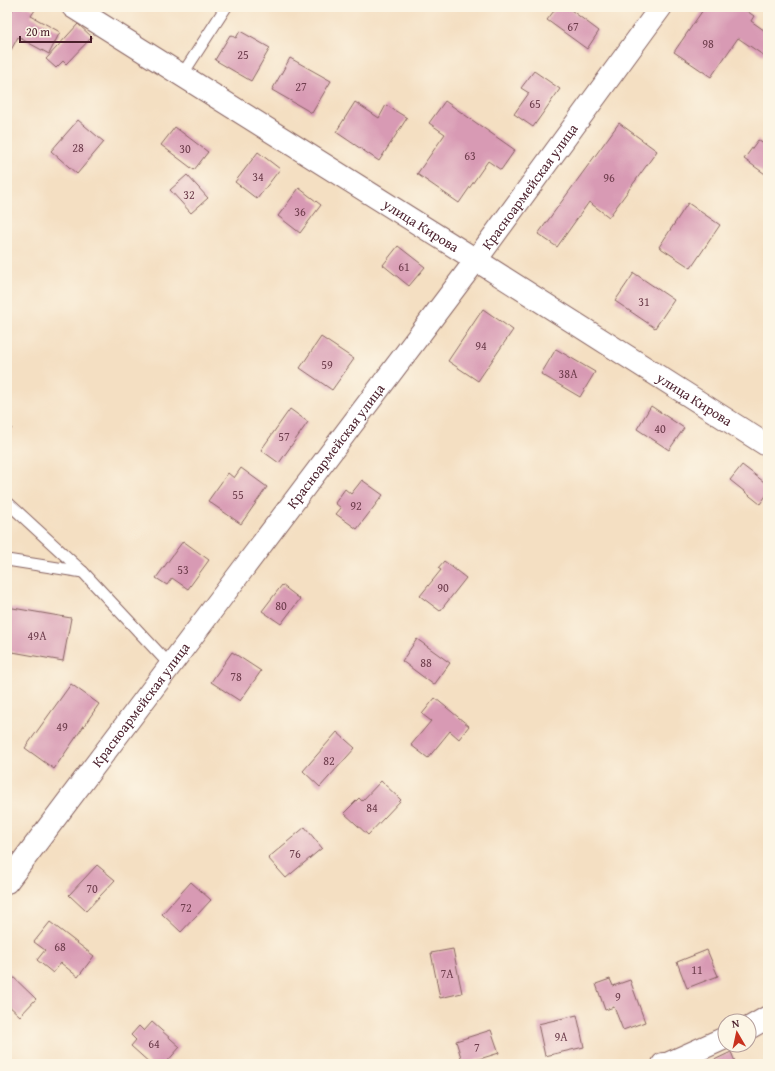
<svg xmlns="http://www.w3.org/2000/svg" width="775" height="1071" viewBox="0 0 775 1071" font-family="'Gentium Book Plus',serif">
<rect width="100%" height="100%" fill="#fcf5e5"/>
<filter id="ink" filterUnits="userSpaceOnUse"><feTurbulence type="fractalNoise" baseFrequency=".025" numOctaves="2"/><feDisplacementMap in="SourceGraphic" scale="8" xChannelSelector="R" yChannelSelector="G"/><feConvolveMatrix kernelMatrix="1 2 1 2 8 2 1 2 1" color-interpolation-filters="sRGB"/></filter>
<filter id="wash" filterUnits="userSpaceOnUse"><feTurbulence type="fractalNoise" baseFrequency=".012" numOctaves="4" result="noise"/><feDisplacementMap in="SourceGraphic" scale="16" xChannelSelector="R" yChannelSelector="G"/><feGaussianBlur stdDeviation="0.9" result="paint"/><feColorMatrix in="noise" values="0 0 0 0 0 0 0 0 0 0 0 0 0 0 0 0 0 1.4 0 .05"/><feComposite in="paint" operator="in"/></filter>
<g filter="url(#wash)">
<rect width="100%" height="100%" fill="#f4dfc2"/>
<g id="blocks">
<!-- building -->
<g fill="#d89ab4">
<path d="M14,7h15l6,3 -4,6 29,16 -11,22 -31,-17 -7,13 -4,-3v-28z"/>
<path d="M557,7h10l32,24 -12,18 -40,-29z"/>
<path d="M705,7h36l13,9 -3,5 17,12v15l-5,7 -25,-17 -27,39 -37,-25z"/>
<path d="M78,24l14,13 -26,27 -3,-3 -7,7 -10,-9z"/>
<path d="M240,31l30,17 -19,33 -36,-21 15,-25 6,3z"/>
<path d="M290,58l41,23 -19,32 -40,-23z"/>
<path d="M534,71l26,18 -27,38 -19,-13 15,-21 -8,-5z"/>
<path d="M445,101l70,49 -14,20 -13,-9 -29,42 -42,-29 28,-40 -16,-11z"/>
<path d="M355,102l24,16 7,-13 21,13 -28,43 -43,-29z"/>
<path d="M78,120l26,22 -27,32 -26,-23z"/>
<path d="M619,123l38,28 -48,66 -20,-15 -32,45 -19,-13z"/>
<path d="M175,127l33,25 -14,18 -33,-25z"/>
<path d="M758,140l10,7v29l-24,-17z"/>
<path d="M258,152l22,17 -23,30 -22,-17z"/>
<path d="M187,175l21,23 -17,15 -21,-23z"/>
<path d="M299,188l22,17 -21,28 -22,-17z"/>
<path d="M688,203l32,22 -29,43 -32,-21z"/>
<path d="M398,246l27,21 -16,19 -26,-21z"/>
<path d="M634,273l40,27 -19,28 -40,-27z"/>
<path d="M483,309l30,21 -35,51 -30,-20z"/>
<path d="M321,337l33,22 -22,31 -32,-22z"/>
<path d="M556,349l39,23 -15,25 -39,-23z"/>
<path d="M651,406l33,22 -15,22 -32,-21z"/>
<path d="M290,409l18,13 -29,41 -18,-13z"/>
<path d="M7,424l5,4 -5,6z"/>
<path d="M742,465l26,20v8l-8,11 -30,-24z"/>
<path d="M241,468l26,19 -26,37 -33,-23 20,-28 6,5z"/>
<path d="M362,480l21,15 -26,34 -21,-15 5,-6 -6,-5 10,-14 6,5z"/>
<path d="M183,541l26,19 -21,29 -16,-11 -5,7 -11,-7z"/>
<path d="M444,561l22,17 -26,33 -20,-15 21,-26 -3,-2z"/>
<path d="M282,585l18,14 -19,25 -19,-13z"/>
<path d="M7,607l64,11 -8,43 -56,-10z"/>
<path d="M417,639l33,24 -16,22 -32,-24z"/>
<path d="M232,652l29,19 -21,30 -29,-19z"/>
<path d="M71,684l28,20 -45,65 -29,-21z"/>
<path d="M435,698l34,28 -10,13 -9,-8 -22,27 -17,-13 20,-24 -9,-7z"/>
<path d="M337,732l18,16 -35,39 -17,-16z"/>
<path d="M381,781l20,19 -33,35 -24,-22 15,-15 3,3z"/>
<path d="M305,827l17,21 -36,30 -18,-20z"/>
<path d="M97,865l18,15 -29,31 -17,-16z"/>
<path d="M191,882l20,18 -30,32 -19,-18z"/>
<path d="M50,922l44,34 -16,21 -17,-14 -8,10 -16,-13 8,-10 -11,-8z"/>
<path d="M453,949l9,44 -22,5 -9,-45z"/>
<path d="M707,950l11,26 -31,12 -10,-26z"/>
<path d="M7,971l29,28 -16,17 -13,-12z"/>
<path d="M610,979l3,7 17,-6 15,42 -22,8 -9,-23 -9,3 -9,-26z"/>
<path d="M577,1015l7,32 -39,9 -7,-32z"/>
<path d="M152,1022l28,25 -15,17h-14l-20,-18 5,-6 -5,-5 8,-9 5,5z"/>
<path d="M491,1030l8,23 -36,11 -7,-23z"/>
<path d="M731,1052l5,12h-25l-1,-2z"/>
</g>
</g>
</g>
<g filter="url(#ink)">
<use href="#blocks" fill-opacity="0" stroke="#866260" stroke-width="1"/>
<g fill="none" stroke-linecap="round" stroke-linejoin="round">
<!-- lane casing -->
<g stroke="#866260" stroke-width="13">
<g id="lane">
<path d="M182,75l44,-68"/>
<path d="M7,502l76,70 87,93"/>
<path d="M7,560l76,12"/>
</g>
</g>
<!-- street casing -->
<g stroke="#866260" stroke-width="24">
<g id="street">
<path id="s1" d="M73,7l403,253 292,186"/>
<path d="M749,1028l19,-11"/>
<path d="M663,1064h4l58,-26"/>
</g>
</g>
<!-- secondary casing -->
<g stroke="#866260" stroke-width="24">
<g id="secondary">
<path id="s2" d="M7,882l469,-622 185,-253"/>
</g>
</g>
<!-- lane -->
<use href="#lane" stroke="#fff" stroke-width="11"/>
<!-- street -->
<use href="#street" stroke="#fff" stroke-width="22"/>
<!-- secondary -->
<use href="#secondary" stroke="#fff" stroke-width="22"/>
</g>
</g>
<g text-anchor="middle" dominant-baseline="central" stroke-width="4" stroke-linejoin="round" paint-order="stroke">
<!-- number labels -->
<g font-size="12" fill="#6e3e4d">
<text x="573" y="26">67</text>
<text x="708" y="43">98</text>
<text x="243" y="54">25</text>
<text x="301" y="86">27</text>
<text x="535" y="103">65</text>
<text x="78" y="147">28</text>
<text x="185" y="148">30</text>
<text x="470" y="155">63</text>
<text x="258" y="176">34</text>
<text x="609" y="177">96</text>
<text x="189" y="194">32</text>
<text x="300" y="211">36</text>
<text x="404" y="266">61</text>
<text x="644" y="301">31</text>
<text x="481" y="345">94</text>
<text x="327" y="364">59</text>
<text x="568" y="373">38А</text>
<text x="660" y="428">40</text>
<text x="284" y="436">57</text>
<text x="238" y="494">55</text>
<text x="356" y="505">92</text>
<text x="183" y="569">53</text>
<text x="443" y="587">90</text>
<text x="281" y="605">80</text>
<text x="37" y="635">49А</text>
<text x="426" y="662">88</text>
<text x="236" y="676">78</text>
<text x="62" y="726">49</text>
<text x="329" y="760">82</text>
<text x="372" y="807">84</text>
<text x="295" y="853">76</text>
<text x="92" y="888">70</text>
<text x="186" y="907">72</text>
<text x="60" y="946">68</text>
<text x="697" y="969">11</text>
<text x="447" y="973">7А</text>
<text x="618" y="996">9</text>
<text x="561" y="1036">9А</text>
<text x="154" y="1043">64</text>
<text x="477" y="1047">7</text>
</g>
<!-- street labels -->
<g font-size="14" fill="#4a1f2b" stroke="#fcf5e5">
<text stroke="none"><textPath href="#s2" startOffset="870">Красноармейская улица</textPath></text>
<text stroke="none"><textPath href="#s1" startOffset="411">улица Кирова</textPath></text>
<text stroke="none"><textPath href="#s1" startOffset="735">улица Кирова</textPath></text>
<text stroke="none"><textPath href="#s2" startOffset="546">Красноармейская улица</textPath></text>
<text stroke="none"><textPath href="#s2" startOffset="222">Красноармейская улица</textPath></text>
</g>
</g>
<!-- margin -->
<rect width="775" height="1071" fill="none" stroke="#fcf5e5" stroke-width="24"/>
<!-- north arrow -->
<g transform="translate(737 1033) rotate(351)"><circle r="19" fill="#fcf5e5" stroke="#b59f9b"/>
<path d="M0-3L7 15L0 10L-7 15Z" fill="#c8321e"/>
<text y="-6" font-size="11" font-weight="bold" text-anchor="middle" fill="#4a1f2b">N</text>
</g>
<!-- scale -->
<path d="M20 36v6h71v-6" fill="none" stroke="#4a1f2b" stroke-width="2"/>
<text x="26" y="36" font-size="12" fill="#4a1f2b" stroke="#fcf5e5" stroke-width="3" paint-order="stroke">20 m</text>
</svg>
